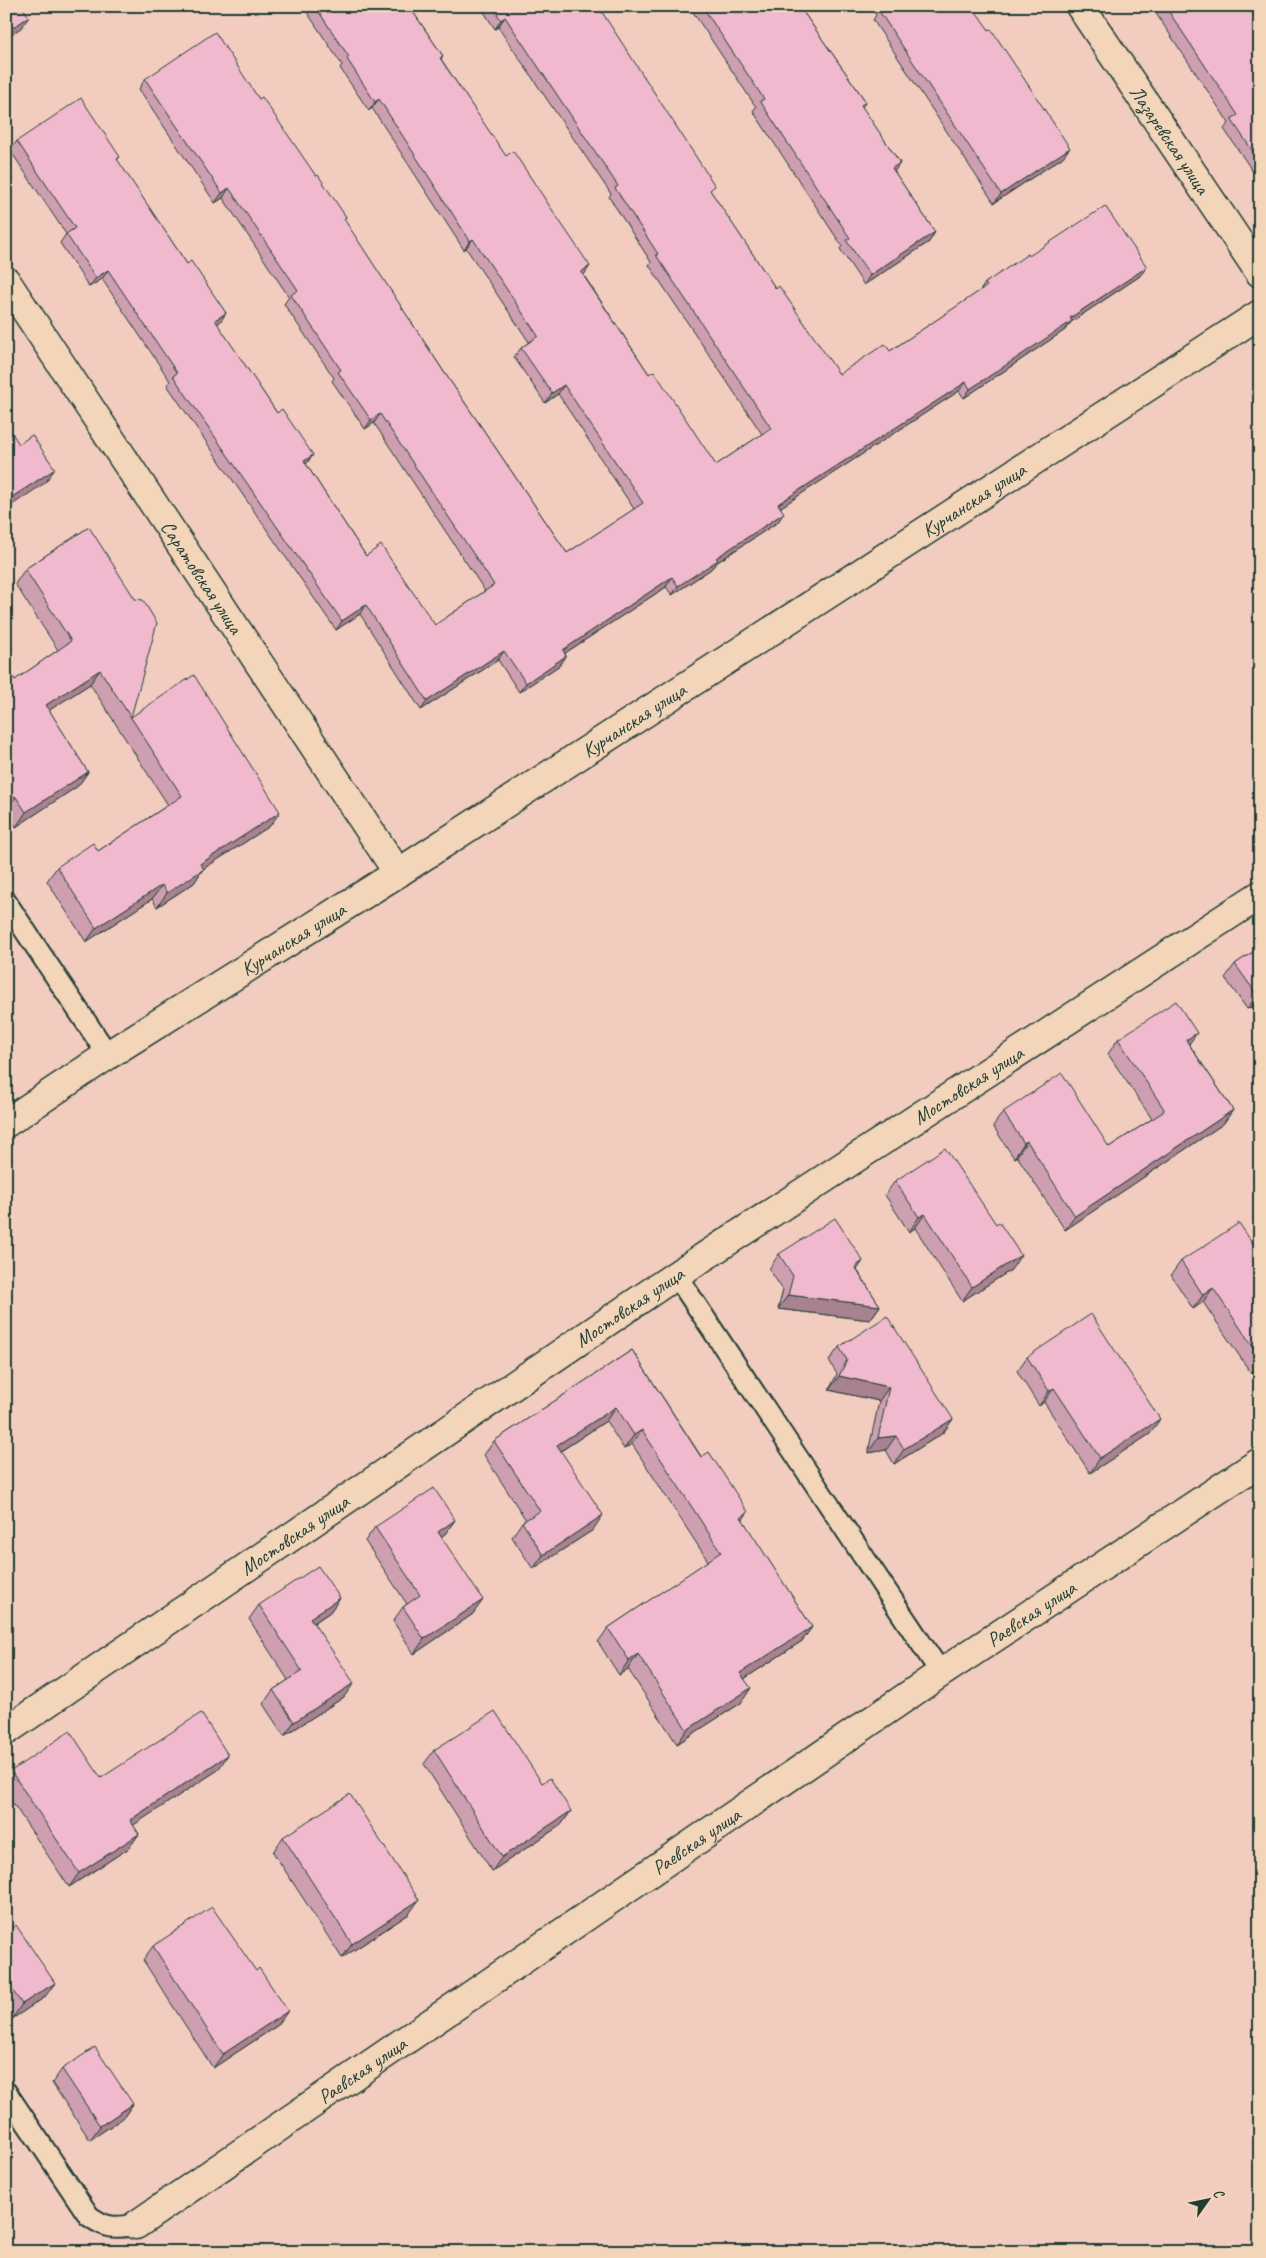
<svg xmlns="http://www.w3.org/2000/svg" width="1266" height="2258" viewBox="0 0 1266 2258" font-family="Caveat,sans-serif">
<rect width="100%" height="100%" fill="#f2cdbf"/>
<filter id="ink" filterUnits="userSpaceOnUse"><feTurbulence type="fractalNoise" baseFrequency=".02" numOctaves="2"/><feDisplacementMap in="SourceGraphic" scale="10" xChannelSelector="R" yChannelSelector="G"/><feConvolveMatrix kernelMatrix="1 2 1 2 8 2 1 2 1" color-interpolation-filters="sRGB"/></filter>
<g filter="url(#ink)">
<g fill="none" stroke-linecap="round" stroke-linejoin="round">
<!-- service casing -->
<g stroke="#1f3d34" stroke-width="24">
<g id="service">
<path d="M6,902l102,153"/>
<path d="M676,1275l265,398"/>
<path d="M6,2092l83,124c18,13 25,12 47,9"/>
</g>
</g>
<!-- minor casing -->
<g stroke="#1f3d34" stroke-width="31">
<g id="minor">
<path id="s1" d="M1080,6l180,267"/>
<path id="s2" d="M6,281l392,592"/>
<path id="s3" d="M6,1123l102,-68 290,-182 862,-559"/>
<path id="s4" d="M6,1731l670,-456 584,-380"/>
<path id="s5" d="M136,2225l805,-552 319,-211"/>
</g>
</g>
<!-- service -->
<use href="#service" stroke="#f3d5b9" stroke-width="20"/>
<!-- minor -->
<use href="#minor" stroke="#f3d5b9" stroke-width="28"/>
</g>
<!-- wall -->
<g fill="#ce9fb1" stroke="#1f3d34">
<path d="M303,6h106l34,50 -2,3 208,315 67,91 46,-31 -113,-169 2,-3 -42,-65 2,-3 -113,-167 -3,2 -15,-23h118l113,186 65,97 63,85 51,-23 90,-60 5,-8 44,-27 111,20 -69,46 -6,8 -101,68 -5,-7 -178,116 -3,15 -62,41 -5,6 -39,26 -6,-8 -101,66 1,3 -6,9 -41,27 -21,-32 -77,50 -61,-96 -24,16 -169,-245 3,-4 -68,-102 -13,8 -29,-44 6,-9 -56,-84 7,-9 103,16 -3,3 70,104 39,49 -6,9 -3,2 60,89 36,42 -7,9 60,92 69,69 50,-34 -111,-168 -9,6 -33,-48 2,-3 -50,-74 5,-7 -66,-99 -8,5 -76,-114 6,-10 114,20 87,118 -2,3 100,152 123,181 67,-44 -76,-115 -13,9 -31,-46 7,-9 8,-6 -63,-94 -2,2 -92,-142 -3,3 -29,-43 2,-3z"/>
<path d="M689,6h110l67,96 -4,5 38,56 -6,8 41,61 -6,10 -65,43 -24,-36 2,-3 -89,-135 3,-4z"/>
<path d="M870,6h102l91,151 -69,46 -121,-183 3,-5z"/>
<path d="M1151,6h97l12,17v159l-36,-53 5,-6z"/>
<path d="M89,527l42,190 139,109 -67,43 -9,14 -37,24 -5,-8 -66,43 -39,-61 10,-14 41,-16 70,-46 -78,-121 -41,26 39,62 -10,14 -62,41 -10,-16v-145l9,14 43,-30 -43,-66 10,-15z"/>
<path d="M1260,947v71l-8,-12 -5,3 -22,-31 10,-14z"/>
<path d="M1118,1039l71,5 44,66 -10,14 -158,106 -48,-74 -3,2 -21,-32 10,-14 106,35 43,-28 -44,-65z"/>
<path d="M895,1181l101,43 15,46 -49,31 -47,-73 -6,4 -24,-37z"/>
<path d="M779,1254l78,16 23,36 -10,14 -92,-11 5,-19 -14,-21z"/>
<path d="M1260,1254v113l-9,6 -48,-71 -10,7 -22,-34 10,-14z"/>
<path d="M839,1347l114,72 -10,14 -49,31 -8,-14 -18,3 11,-52 -50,-11 8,-16 -8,-13z"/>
<path d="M632,1350l180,277 -10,14 -58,38 -3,24 -64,41 -49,-75 -9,6 -21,-33 10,-14 100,-67 -76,-117 -8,5 -18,-28 -45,30 32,79 -60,39 -21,-32 10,-15 4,-2 -42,-65 10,-14z"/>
<path d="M1027,1357l123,77 -60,39 -46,-71 -5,4 -22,-35z"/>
<path d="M455,1520l-10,14 -4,3 32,77 -59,40 -21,-33 10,-14 4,-3 -42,-63 10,-14z"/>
<path d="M340,1598l-10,14 -16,11 30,74 -60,39 -21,-32 10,-14 15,-10 -39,-61 10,-14z"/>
<path d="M434,1750l108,33 29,28 -10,14 -69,46 -68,-107z"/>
<path d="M218,1770l-85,55 6,9 -10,14 -60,39 -63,-94v-16l5,-6 90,7z"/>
<path d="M283,1837l126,77 -67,44 -69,-106z"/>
<path d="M6,1919l39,78 -33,22 -6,-9z"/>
<path d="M153,1946l125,79 -65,43 -70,-108z"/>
<path d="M62,2069l71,35 -10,14 -33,22 -38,-57z"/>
</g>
<!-- shaded-wall -->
<g fill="#a88290" stroke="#1f3d34">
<path d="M29,17l-8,11 -15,10v-6z"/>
<path d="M505,17l-7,10 -3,2 6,-9z"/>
<path d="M379,99l-7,9 -3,3 6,-9z"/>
<path d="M1070,148l-7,9 -69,46 7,-9z"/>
<path d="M900,163l-6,9 -2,-4z"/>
<path d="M229,188l-6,10 -8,5 7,-10z"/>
<path d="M935,232l-6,10 -65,43 6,-10z"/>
<path d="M473,239l-7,9 -2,2 6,-9z"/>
<path d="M590,266l-6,9 -3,-3z"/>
<path d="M1147,267l-7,9 -69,46 -6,8 -101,68 6,-9 100,-71z"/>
<path d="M108,270l-6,9 -13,8 7,-9z"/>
<path d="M226,313l-6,9 -11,8 6,-10z"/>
<path d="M966,382l-7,9 -187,122 6,-9z"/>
<path d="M564,385l-6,9 -13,9 7,-10z"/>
<path d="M380,414l-6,9 -9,6 6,-9z"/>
<path d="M313,455l-7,9 -2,-3z"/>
<path d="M55,469l-10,14 -39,26v-8z"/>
<path d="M784,513l-6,9 -62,41 -5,6 -39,26 6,-9 38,-28z"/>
<path d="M672,577l-6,10 -110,72 7,-9z"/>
<path d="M366,605l-6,9 -24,16 6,-9z"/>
<path d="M504,651l-6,9 -77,50 6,-9z"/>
<path d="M566,656l-6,9 -41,27 7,-9z"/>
<path d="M100,670l-10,14 -54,35 10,-14z"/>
<path d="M88,772l-10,14 -62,41 10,-15z"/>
<path d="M6,794l10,3 -10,14z"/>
<path d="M280,812l-10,14 -67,43 -9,14 -37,24 10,-14 33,-29z"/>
<path d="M162,885l-10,14 -66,43 10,-14z"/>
<path d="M1260,993v2l-8,11 -5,3 10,-14z"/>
<path d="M1197,1033l-10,14 -1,-7z"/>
<path d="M1233,1110l-10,14 -158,106 10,-14z"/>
<path d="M1027,1141l-10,15 -3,2 10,-15z"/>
<path d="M925,1214l-10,14 -6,4 10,-15z"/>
<path d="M1021,1255l-10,15 -49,31 10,-14z"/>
<path d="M863,1261l-10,15 2,-9z"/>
<path d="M1213,1288l-10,14 -10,7 10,-14z"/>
<path d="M788,1295l92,11 -10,14 -92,-11z"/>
<path d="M1260,1360v7l-9,6z"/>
<path d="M839,1376l50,11 -10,14 -50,-11z"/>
<path d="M1054,1388l-10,14 -5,4 10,-15z"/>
<path d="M616,1407l-10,14 -59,39 10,-15z"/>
<path d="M953,1419l-10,14 -49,31 10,-15z"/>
<path d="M1160,1419l-10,15 -60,39 10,-15z"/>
<path d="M642,1430l-10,14 -8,5 10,-14z"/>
<path d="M896,1436l-10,14 -18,3 10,-15z"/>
<path d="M748,1512l-10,15 3,-10z"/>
<path d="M603,1515l-10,15 -60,39 10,-14z"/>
<path d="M455,1520l-10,14 -17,12 10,-14z"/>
<path d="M340,1598l-10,14 -30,20 10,-14z"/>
<path d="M483,1600l-10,14 -59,40 10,-15z"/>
<path d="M812,1627l-10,14 -72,47 10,-15z"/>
<path d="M638,1654l-10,15 -9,6 10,-15z"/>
<path d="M354,1683l-10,14 -60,39 10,-14z"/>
<path d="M751,1688l-10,15 -64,41 10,-14z"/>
<path d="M228,1755l-10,15 -98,64 10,-14z"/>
<path d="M571,1811l-10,14 -69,46 10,-14z"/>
<path d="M139,1834l-10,14 -60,39 10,-14z"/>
<path d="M419,1900l-10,14 -67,44 10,-14z"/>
<path d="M55,1983l-10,14 -33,22 10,-15z"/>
<path d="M288,2011l-10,14 -65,43 10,-14z"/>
<path d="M133,2104l-10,14 -33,22 10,-14z"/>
</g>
<!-- building -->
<g fill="#f0b9ce" stroke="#1f3d34">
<path d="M6,6h16l7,11 -23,15z"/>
<path d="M315,6h94l34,50 -3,2 66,98 7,-5 48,72 29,43 -9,6 68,102 5,-3 62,94 55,-37 -115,-173 2,-1 -43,-66 3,-2 -113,-169 -4,3 -9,-14h106l117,180 -5,4 66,99 3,-3 60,88 46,-30 5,7 97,-65 -2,-3 43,-29 1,2 76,-50 42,61 -77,51 2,3 -102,68 -4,-7 -188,122 6,9 -68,45 2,2 -40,26 -6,-9 -109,73 3,6 -40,27 -22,-32 -77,50 -61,-96 -24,16 -169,-245 4,-3 -69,-103 -12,8 -30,-44 9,-6 -58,-87 64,-43 39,59 -3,2 70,105 4,-3 35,52 -11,7 62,93 5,-4 31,46 -9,6 62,95 15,-11 54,80 59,-40 -114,-171 -9,6 -33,-48 3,-2 -50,-75 7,-5 -69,-102 -7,5 -77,-114 70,-47 44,67 3,-2 54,79 2,-1 28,42 -2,2 100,153 123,181 76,-50 -79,-118 -12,8 -31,-45 17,-12 -65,-97 -3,2 -91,-142 -4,3 -28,-43 2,-2z"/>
<path d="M702,6h97l67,96 -5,3 39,58 -8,5 43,64 -65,43 -24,-35 4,-2 -90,-137 4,-2z"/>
<path d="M883,6h89l17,24 2,-1 79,119 -69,46 -122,-183 5,-3z"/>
<path d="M1165,6h83l12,17v139l-29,-43 7,-4z"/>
<path d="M6,424l13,20 13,-9 23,34 -49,32z"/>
<path d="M89,527l46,72 8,1 14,23 -26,94 63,-42 86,137 -80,52 4,5 -37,24 -5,-8 -66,43 -39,-61 36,-24 5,8 84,-55 -82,-126 -54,35 42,67 -62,40 -10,-15 -10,-3v-128l9,14 56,-39 -46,-72z"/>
<path d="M1260,947v46l-3,2 -22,-31z"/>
<path d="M1176,1001l21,32 -11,7 47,70 -158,106 -48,-75 -3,2 -21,-31 59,-39 47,74 54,-35 1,-3 -46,-70z"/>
<path d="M945,1148l51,76 3,-2 22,33 -49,32 -47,-73 -6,3 -24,-36z"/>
<path d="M835,1218l28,43 -8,6 25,39 -92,-11 5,-19 -14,-22z"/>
<path d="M1239,1223l21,31v103l-47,-69 -10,7 -22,-34z"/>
<path d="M1091,1314l69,105 -60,39 -46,-70 -5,3 -22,-34z"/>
<path d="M887,1316l66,103 -49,30 -8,-13 -18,2 11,-51 -50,-11 8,-16 -8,-13z"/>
<path d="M632,1350l69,107 8,-5 39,60 -7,5 71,110 -72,46 11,15 -64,42 -49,-76 -9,6 -21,-32 113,-76 -79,-122 -8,5 -18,-28 -59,38 46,70 -60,40 -21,-33 18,-11 -46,-70z"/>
<path d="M434,1488l21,32 -17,12 45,68 -59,39 -21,-32 17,-12 -45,-68z"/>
<path d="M318,1566l22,32 -30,20 44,65 -60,39 -21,-32 29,-19 -43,-66z"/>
<path d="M495,1711l47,72 8,-5 21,33 -69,46 -68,-107z"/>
<path d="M201,1713l27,42 -98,65 9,14 -60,39 -68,-102 59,-40 31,47z"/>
<path d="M350,1794l69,106 -67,44 -69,-107z"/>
<path d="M212,1907l44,64 3,-3 29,43 -65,43 -70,-108z"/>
<path d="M6,1919l6,9 4,-3 39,58 -33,21 -16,-23z"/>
<path d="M95,2047l38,57 -33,22 -38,-57z"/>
</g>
</g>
<g text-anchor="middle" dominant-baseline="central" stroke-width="5" stroke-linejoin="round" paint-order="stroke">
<!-- street labels -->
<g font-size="20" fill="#1f3d34" stroke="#f3d5b9">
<text stroke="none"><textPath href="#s1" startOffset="161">Лазаревская улица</textPath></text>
<text stroke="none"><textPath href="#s3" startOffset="1151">Курчанская улица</textPath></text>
<text stroke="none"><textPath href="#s2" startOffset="355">Саратовская улица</textPath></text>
<text stroke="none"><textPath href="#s3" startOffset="746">Курчанская улица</textPath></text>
<text stroke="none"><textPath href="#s3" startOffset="341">Курчанская улица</textPath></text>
<text stroke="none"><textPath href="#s4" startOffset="1159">Мостовская улица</textPath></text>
<text stroke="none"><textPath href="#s4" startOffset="754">Мостовская улица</textPath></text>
<text stroke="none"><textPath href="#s4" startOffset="349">Мостовская улица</textPath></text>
<text stroke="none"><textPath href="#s5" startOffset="1084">Раевская улица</textPath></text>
<text stroke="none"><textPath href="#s5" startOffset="679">Раевская улица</textPath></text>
<text stroke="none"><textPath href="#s5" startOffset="274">Раевская улица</textPath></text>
</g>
</g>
<!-- margin -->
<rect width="1266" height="2258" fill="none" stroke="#f3d5b9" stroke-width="25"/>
<rect x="12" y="12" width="1241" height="2233" fill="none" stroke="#1f3d34" stroke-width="2" filter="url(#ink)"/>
<!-- north arrow -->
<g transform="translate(1208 2200) rotate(57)" stroke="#f3d5b9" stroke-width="4" paint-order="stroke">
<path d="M0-4L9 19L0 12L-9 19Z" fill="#1f3d34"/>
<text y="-8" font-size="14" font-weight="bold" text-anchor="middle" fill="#1f3d34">С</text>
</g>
</svg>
